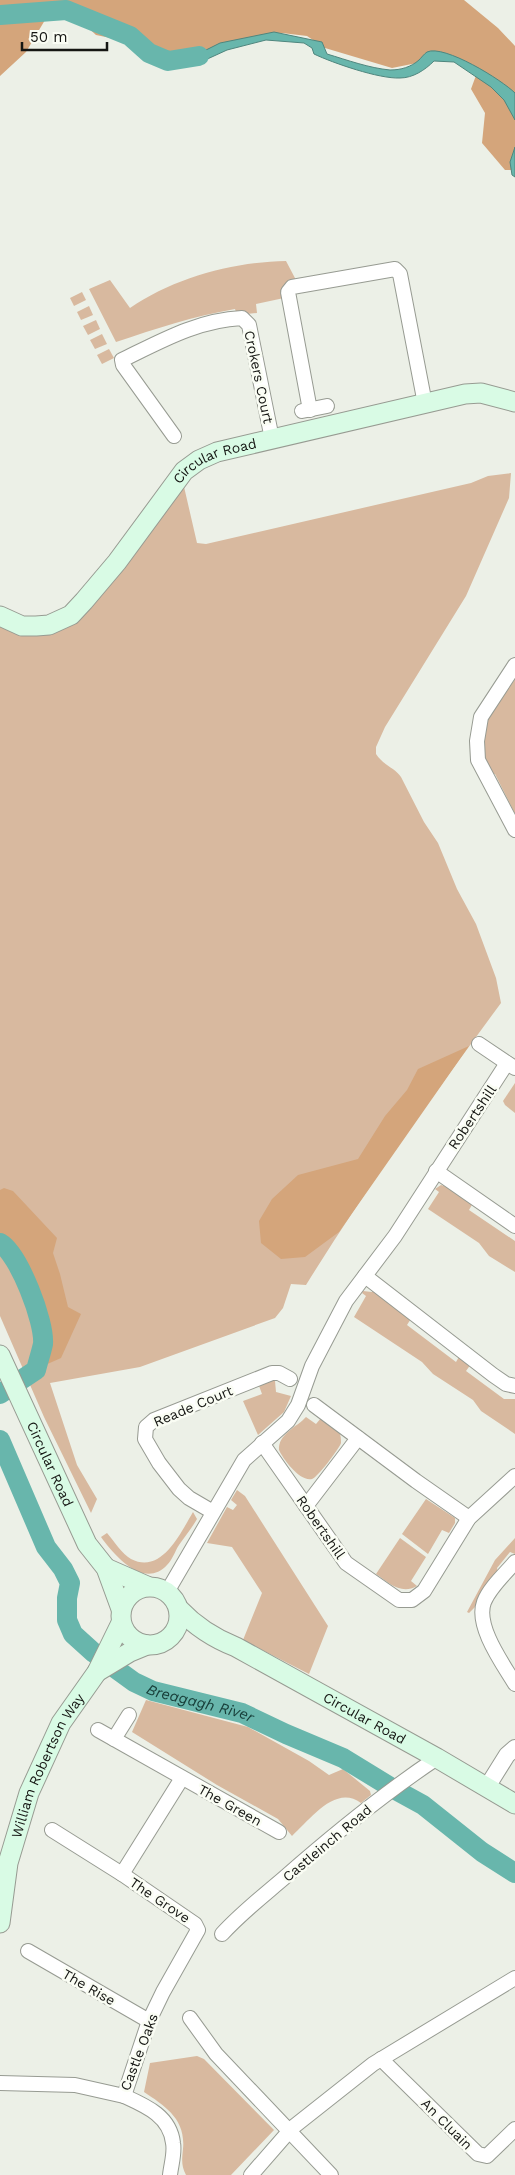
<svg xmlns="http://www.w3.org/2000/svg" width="515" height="2175" viewBox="0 0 515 2175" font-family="'Work Sans',sans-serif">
<rect width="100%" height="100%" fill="#ecf0e7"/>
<!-- green -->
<g fill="#d8b99f">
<path d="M286,261l10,19 -12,18 -28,6 1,9 -20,2 -2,-6c-41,7 -80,20 -119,33l-27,-53 21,-9 20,28c44,-30 103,-46 156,-47z"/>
<path d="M82,292l4,8 -12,6 -4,-8z"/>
<path d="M89,306l4,9 -12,5 -4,-8z"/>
<path d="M96,320l4,9 -12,6 -5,-9z"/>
<path d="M102,334l5,10 -12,5 -5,-9z"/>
<path d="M109,349l5,9 -12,6 -5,-9z"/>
<path d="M511,473l-2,25 -43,98 -81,131 -9,20v7c7,11 19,14 25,23l23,45 14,21 19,46 19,35 20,54 5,25c-68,92 -135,185 -195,282l-15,-1 -8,24 -8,10 -135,49 -90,16 27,82 20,34 -6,14 -47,-96 -44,-101v-691l61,4 121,-151 15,65 9,1 265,-61 17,-7z"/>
<path d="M515,679v135l-20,-40h-6c-7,-25 -7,-37 -1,-62l5,-1z"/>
<path d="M515,1083v30l-10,-8 -2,-4z"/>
<path d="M441,1185l6,2 1,-2 25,18 -4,7 46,31v31l-26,-16 -10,-13 -51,-34 11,-17 -4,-3z"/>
<path d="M374,1289l38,28 -5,8 49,37 4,-7 11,9 -5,7 38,28h11v35l-34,-23 -8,-11 -40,-26 -11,-12 -68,-45 12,-21 -4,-3 1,-2 9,1z"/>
<path d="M271,1378l4,3 1,11 15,4 -7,16 -26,23 -15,-34 19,-7 -4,-11z"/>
<path d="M306,1417l10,7 5,-6c5,4 15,8 18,14 2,3 2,8 2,11 -2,6 -24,35 -29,36 -12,3 -29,-20 -33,-29 -1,-16 18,-23 27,-33z"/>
<path d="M237,1490l8,6 83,130 -19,48 -66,-34 19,-47 -30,-46 -25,-4 20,-36 6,3 4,-5 -6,-5z"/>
<path d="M426,1499l29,19v5l-6,10 -7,-3 -14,24 -26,-20z"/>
<path d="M193,1512l4,7c-5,9 -12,17 -18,26 -4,6 -6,14 -12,20 -23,25 -53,-10 -66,-28l6,-4c7,8 15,21 24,26 31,16 50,-27 62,-47z"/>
<path d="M400,1538l26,19 -15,24 6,5c-16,9 -28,-3 -41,-12z"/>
<path d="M515,1538v16l-5,-2 -13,16 1,4 -20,32 -9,9 -2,-1 28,-52z"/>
<path d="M146,1700l102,27 61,34 20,14 14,-6 27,22 1,4 -10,8c-26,-19 -51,17 -69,33l-14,-17 -61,-34 -85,-53z"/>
<path d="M197,2056l7,3 70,71 -43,45h-45c-5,-9 -4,-16 -3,-26 3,-30 -18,-43 -39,-57l6,-29z"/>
</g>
<!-- forest -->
<g fill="#d4a57b">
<path d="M0,0h464l34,28 17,18v124h-10l-23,-27 3,-30 -14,-24 7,-19 -38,-18 -23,11 -25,5 -67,-20 -18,-12 -25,-3 -46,10 -36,13 -35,2 -35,-16 -34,-7 -27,-25 -24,10 -19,32 -26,24z"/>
<path d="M469,1046l-130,186 -34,25 -24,2 -20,-16 -2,-22 13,-22 26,-24 60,-16 27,-43 22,-26 11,-21z"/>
<path d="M4,1188l9,3 44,47 -4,15 7,21 8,33 13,7 -20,44 -18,8c1,-12 4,-27 2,-39 -4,-27 -24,-74 -45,-92v-45z"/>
</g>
<!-- water -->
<g fill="#68b6ac" stroke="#4f867e">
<path d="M274,32l48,10 5,12c20,6 42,14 63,16 11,0 21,-3 29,-10 2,-2 5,-6 8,-8 17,-8 75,28 88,41v27l-11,-20 -13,-13 -37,-25 -20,-1c-9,9 -21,17 -34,17 -21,1 -67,-15 -86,-24l-2,-6 -8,-5 -38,-3 -39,10 -24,11 -30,3v-5l27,-6 20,-10z"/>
<path d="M515,147v30l-3,-2 -2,-13z"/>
</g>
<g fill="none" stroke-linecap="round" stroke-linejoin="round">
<!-- river -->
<g stroke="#68b6ac" stroke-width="20">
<path d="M0,15l66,-5 64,26 19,17 19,8 31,-5"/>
<path d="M0,1243c19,11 45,79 43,101 -2,9 -5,18 -7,26l-36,24"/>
<path id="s1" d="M0,1440l46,107 17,22 7,14 -3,15v22l6,14 21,19 40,29 19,9 89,22 44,21 57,24 49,30 31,17 59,47 33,21"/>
</g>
<!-- minor casing -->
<g stroke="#979b92" stroke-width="16">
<g id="minor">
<path d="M310,410l-22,-118 4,-5 103,-18 5,5 25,130"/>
<path d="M302,411l25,-5"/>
<path d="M174,436l-51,-71 -1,-5c39,-19 76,-40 120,-42l7,7 23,114"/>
<path d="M515,665l-34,52 -4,24 1,19 37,70"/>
<path d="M479,1044l28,19"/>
<path d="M436,1171l79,55"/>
<path d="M365,1276l128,99 13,9 9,2"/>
<path d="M314,1405l102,76 53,37"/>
<path d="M262,1443l84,120 53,37h13l12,-9 45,-73 46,-42"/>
<path d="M306,1506l52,-68"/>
<path d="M213,1512l-24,-14 -10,-9 -20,-26 -14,-24 1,-12 8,-7 118,-47h7l11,6"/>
<path d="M515,1562c-10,12 -25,25 -31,40 -9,24 19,62 31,82"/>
<path d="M167,1592l77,-132 44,-39 10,-16 14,-39 34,-65 49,-65 112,-173 8,5"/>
<path d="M98,1730l181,102"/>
<path d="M114,1739l15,-24"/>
<path d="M122,1874l60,-96"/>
<path d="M222,1934c19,-21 41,-38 62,-56 49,-43 99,-84 153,-120"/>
<path d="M28,1951l121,70"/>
<path d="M190,2018l26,36 115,121"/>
<path d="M381,2059l97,95 9,2 28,-27"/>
<path d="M0,2083l75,2 49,11 25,-75 14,-29 35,-62 -3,-6 -73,-50 -70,-44"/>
<path d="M124,2096c22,10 46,20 49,47 2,10 -2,22 -3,32"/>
<path d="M251,2175l41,-47 81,-64 142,-86"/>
</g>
</g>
<!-- tertiary casing -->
<g stroke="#979b92" stroke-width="18">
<path id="tertiary" d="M487,1787l20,-32 8,-7"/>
</g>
<!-- secondary casing -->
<g stroke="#979b92" stroke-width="21">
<g id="secondary">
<path id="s2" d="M0,616l22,10h14l13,-1 22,-10 13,-14 33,-39 67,-91 15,-11 18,-8 248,-58 16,-1 34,9"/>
<path id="s3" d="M0,1355l87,189 19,24 15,41"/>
<path d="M106,1568l41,18"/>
<circle cx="150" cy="1616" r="29"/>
<path id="s4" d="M179,1609c17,18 34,29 57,38l201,111 78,46"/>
<path d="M97,1672l33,-20 17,-7"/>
<path id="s5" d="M0,1923l8,-60 21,-70 32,-70 36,-51 24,-49"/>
</g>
</g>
<!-- minor -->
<use href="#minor" stroke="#fff" stroke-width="14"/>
<!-- tertiary -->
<use href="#tertiary" stroke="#fff" stroke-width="16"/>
<!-- secondary -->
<use href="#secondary" stroke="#d9fbe5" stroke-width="19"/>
</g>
<g text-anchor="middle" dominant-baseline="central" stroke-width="5" stroke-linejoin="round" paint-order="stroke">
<!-- street labels -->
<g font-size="14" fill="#151613" stroke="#fafdf4">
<text transform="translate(259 377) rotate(78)">Crokers Court</text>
<text stroke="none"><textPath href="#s2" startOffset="291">Circular Road</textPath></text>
<text transform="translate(472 1117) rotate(-56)">Robertshill</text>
<text transform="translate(193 1406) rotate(-23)">Reade Court</text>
<text stroke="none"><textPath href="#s3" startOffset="120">Circular Road</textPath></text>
<text transform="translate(321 1527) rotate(55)">Robertshill</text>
<text stroke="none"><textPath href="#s4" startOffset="216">Circular Road</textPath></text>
<text stroke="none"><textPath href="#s5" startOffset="166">William Robertson Way</textPath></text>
<text transform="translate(230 1805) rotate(29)">The Green</text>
<text transform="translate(327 1843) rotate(-40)">Castleinch Road</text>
<text transform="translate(160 1900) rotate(34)">The Grove</text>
<text transform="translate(89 1987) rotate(30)">The Rise</text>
<text transform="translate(139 2052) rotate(-69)">Castle Oaks</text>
<text transform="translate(447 2124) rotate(45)">An Cluain</text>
</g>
<!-- water labels -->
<g font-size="15" font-style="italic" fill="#173d38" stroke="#fafdf4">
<text stroke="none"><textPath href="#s1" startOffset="360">Breagagh River</textPath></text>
</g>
</g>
<!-- scale -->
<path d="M22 42v8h85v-8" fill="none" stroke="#151613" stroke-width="2.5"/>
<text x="30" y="42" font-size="15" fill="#151613" stroke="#fafdf4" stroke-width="4" paint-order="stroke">50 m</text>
</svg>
